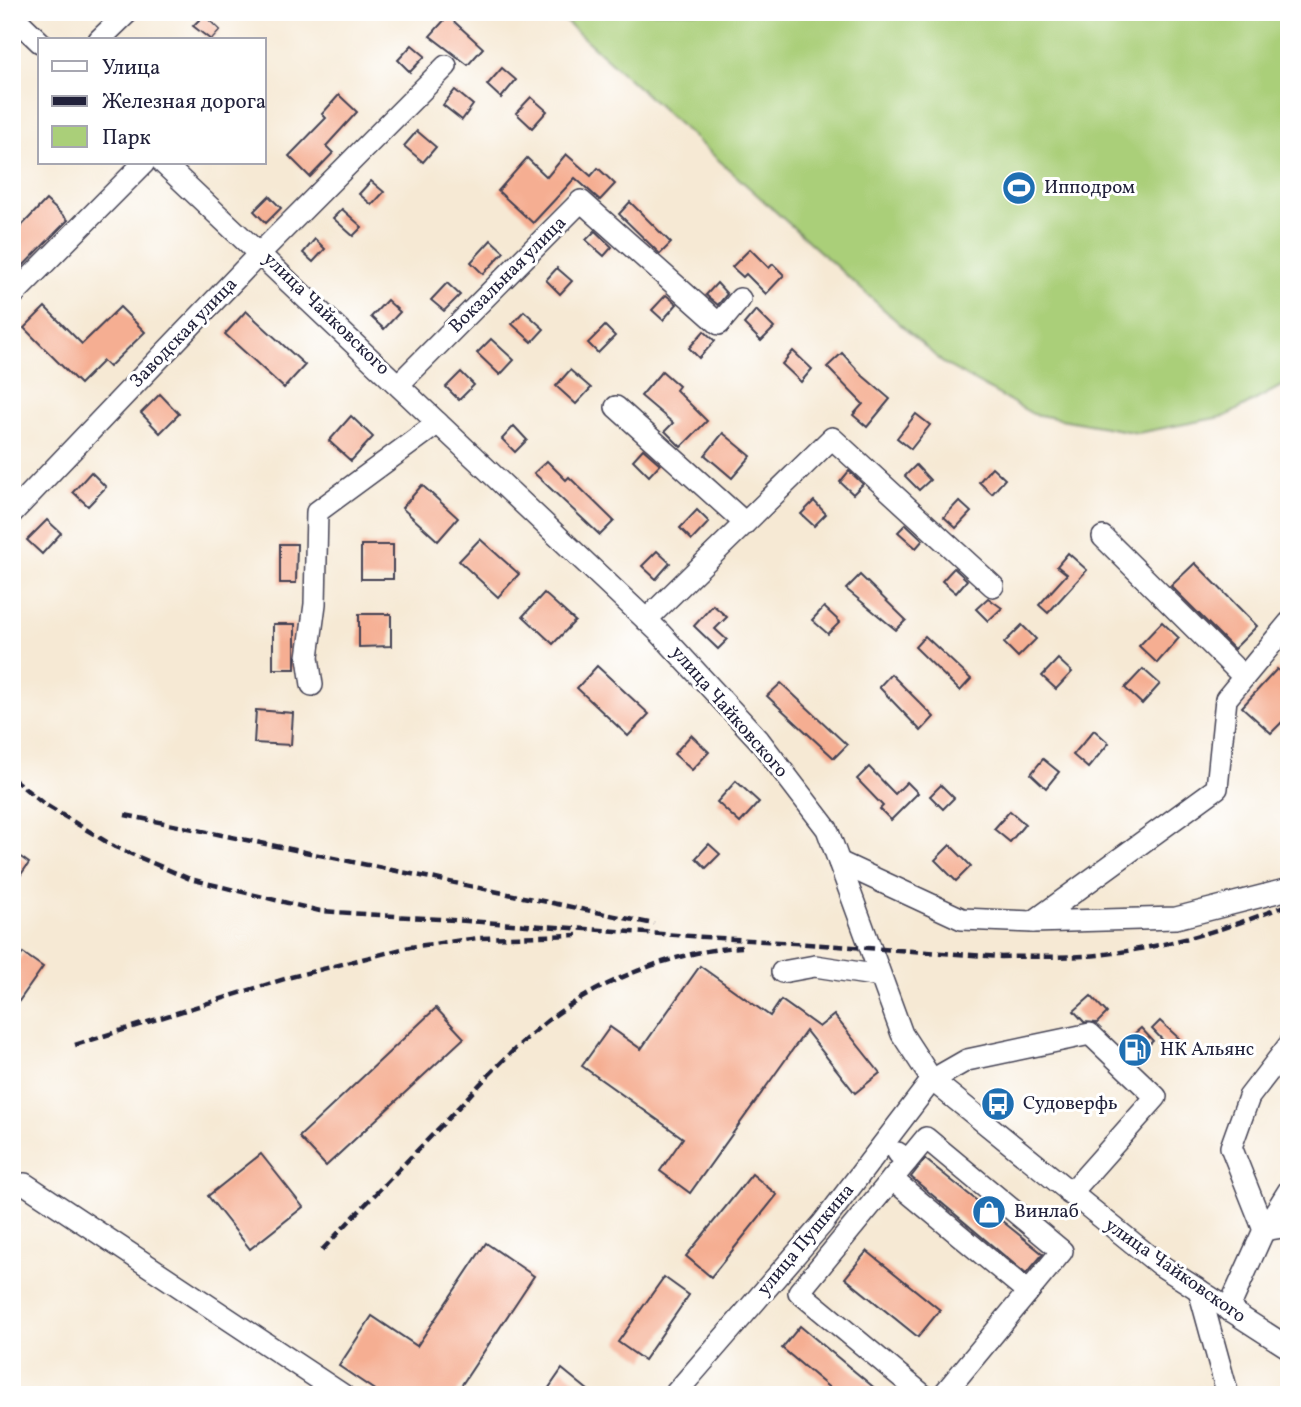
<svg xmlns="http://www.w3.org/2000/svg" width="1301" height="1407" viewBox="0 0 1301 1407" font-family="Vollkorn,serif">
<rect width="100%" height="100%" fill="#fff"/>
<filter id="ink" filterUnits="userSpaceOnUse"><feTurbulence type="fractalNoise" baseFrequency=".0143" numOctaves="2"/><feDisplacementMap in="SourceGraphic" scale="14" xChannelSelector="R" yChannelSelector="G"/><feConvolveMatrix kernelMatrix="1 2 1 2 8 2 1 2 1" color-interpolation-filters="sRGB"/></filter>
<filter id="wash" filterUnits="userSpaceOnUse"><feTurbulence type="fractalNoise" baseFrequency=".00686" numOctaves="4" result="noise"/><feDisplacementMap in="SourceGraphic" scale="28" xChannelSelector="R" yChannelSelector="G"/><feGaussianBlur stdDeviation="1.57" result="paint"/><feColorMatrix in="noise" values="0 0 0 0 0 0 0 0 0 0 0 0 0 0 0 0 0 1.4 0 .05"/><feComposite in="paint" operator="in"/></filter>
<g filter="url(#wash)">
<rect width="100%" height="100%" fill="#f6e9d4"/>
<!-- green -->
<path fill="#aacf79" stroke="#66785a" stroke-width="2" d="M555,12h734v370l-63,34 -88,17 -105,-19 -90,-51z"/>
<g id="blocks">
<!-- building -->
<g fill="#f5ae92">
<path d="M204,15l16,15 -9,10 -18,-14z"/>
<path d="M448,16l35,32 -15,17 -38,-29z"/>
<path d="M412,45l13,11 -15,16 -12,-12z"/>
<path d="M502,68l14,12 -15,18 -14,-13z"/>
<path d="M455,90l18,15 -11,15 -19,-15z"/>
<path d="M339,95l18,17 -31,34 7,7 -23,24 -21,-21 37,-38 -4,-4z"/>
<path d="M531,97l16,14 -15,17 -16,-15z"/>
<path d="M417,131l19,16 -13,15 -19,-16z"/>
<path d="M566,154l25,22 7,-8 17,16 -15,16 -25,-22 -42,45 -35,-32 29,-33 20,19z"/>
<path d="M371,181l13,11 -12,13 -13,-11z"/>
<path d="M269,196l12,12 -15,15 -12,-12z"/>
<path d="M46,200l22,20 -56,57v-41z"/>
<path d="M630,202l41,41 -11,11 -41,-40z"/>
<path d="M342,209l20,18 -9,9 -20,-18z"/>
<path d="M595,231l17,16 -8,9 -18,-16z"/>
<path d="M315,239l10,10 -12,13 -10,-9z"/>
<path d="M491,240l13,12 -21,22 -12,-12z"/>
<path d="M750,249l19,19 4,-4 11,11 -18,19 -20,-20 -3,3 -11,-10z"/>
<path d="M557,268l15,13 -12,13 -14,-14z"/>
<path d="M447,283l13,12 -16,16 -13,-11z"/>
<path d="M717,283l10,11 -9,11 -12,-10z"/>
<path d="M666,295l11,9 -14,16 -11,-10z"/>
<path d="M387,300l13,12 -16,17 -13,-12z"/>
<path d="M45,307l37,37 38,-37 25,25 -36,35 -6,-6 -23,23 -56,-56z"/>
<path d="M756,310l18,18 -13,13 -17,-17z"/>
<path d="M246,311l59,54 -21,23 -59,-54z"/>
<path d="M524,311l20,18 -12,13 -20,-18z"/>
<path d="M605,326l10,10 -17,17 -10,-10z"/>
<path d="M704,331l11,10 -16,17 -10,-10z"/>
<path d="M491,339l23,21 -14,15 -23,-22z"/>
<path d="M793,351l19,18 -11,13 -19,-18z"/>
<path d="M842,353l21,23 27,23 -23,28 -14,-12 10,-11 -36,-37z"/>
<path d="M570,370l21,18 -15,16 -20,-18z"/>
<path d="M662,371l17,15 -3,4 31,31 -26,26 -16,-16 8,-8 -32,-27z"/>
<path d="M461,372l13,13 -15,15 -13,-13z"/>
<path d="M160,394l19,20 -19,19 -19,-20z"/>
<path d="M916,414l14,11 -19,24 -14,-11z"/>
<path d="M351,416l22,21 -22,24 -22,-20z"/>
<path d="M514,426l13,14 -12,12 -13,-13z"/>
<path d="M723,433l28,23 -19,22 -27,-23z"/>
<path d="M643,449l17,15 -11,12 -16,-16z"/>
<path d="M547,461l19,19 3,-3 45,44 -14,14 -66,-62z"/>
<path d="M916,465l14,15 -11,10 -14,-14z"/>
<path d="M992,467l13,12 -13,15 -13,-12z"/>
<path d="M849,471l14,13 -10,10 -13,-12z"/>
<path d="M91,472l15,15 -18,19 -15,-14z"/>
<path d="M422,485l36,33 -20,23 -36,-33z"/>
<path d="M814,501l12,13 -12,12 -13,-12z"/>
<path d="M959,501l12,11 -15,16 -12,-11z"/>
<path d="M697,510l12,12 -17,18 -12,-12z"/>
<path d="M47,520l14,13 -19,21 -15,-14z"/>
<path d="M906,524l17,16 -7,8 -18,-16z"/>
<path d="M480,539l39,35 -21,23 -39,-36z"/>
<path d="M280,544h17l-1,39h-16z"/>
<rect x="361" y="545" width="32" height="34"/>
<path d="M657,551l13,12 -14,16 -14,-13z"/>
<path d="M1068,553l19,17 -39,43 -9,-8 28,-31 -10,-8z"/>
<path d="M1195,563l62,63 -23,23 -63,-63z"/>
<path d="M954,568l13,12 -11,13 -14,-12z"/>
<path d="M860,575l46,45 -10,10 -50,-41z"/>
<path d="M544,593l31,28 -22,23 -30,-28z"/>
<path d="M988,598l14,10 -14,13 -12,-12z"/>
<path d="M713,605l14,12 -12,12 12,11 -9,9 -24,-23z"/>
<path d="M824,607l16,15 -12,12 -16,-14z"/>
<path d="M359,614h32v32l-32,1z"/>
<path d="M1162,622l17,16 -22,25 -18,-17z"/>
<rect x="273" y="624" width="22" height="45"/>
<path d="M1022,625l14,14 -18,18 -14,-14z"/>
<path d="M925,636l46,43 -11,12 -45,-44z"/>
<path d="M1058,659l14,13 -16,17 -14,-13z"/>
<path d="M597,666l52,48 -21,22 -51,-48z"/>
<path d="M1143,669l17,15 -18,20 -17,-16z"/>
<path d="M1277,669l12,11v35l-18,18 -29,-26z"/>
<path d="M891,674l43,43 -13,14 -42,-44z"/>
<path d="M781,683l66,62 -13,13 -67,-62z"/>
<path d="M256,710l37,3 -2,32 -37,-2z"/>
<path d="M1094,730l15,13 -21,25 -15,-13z"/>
<path d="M691,735l18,17 -17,18 -18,-16z"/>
<path d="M1043,759l16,13 -13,16 -15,-14z"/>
<path d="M869,767l26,27 12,-12 11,11 -27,27 -11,-11 3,-3 -26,-27z"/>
<path d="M736,781l23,21 -19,21 -23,-21z"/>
<path d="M941,785l13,13 -11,11 -13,-13z"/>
<path d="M1010,811l15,13 -15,18 -16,-13z"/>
<path d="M709,844l11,10 -14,14 -10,-10z"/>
<path d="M950,845l21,21 -15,15 -21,-21z"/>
<path d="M12,851l17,12 -17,24z"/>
<path d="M23,953l20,14 -31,44v-42z"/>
<path d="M700,966l70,50 11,-16 38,27 15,-12 46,58 -25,20 -49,-62 -116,162 -30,-22 23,-33 -101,-72 28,-39 31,22z"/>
<path d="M1091,996l16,17 -10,10 -13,-1 -10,-11z"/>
<path d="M436,1008l28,30 -138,128 -27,-29z"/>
<path d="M1160,1021l22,20 -9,10 -21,-22z"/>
<path d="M1141,1028l12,13 -19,17 -13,-13z"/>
<path d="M261,1154l42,53 -53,42 -42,-53z"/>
<path d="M925,1159l118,95 -17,20 -115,-97z"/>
<path d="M752,1174l25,21 -66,82 -25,-21z"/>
<path d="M486,1243l48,33 -79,119h-73l-43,-29 33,-50 45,30z"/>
<path d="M867,1251l73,59 -22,27 -73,-59z"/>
<path d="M664,1277l25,18 -45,65 -26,-18z"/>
<path d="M800,1326l83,69h-45l-56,-47z"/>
<path d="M562,1369l32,26h-50z"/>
</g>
</g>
</g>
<g filter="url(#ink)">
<use href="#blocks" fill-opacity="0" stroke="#424052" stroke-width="2"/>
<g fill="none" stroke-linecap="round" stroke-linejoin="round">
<!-- minor casing -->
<g stroke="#424052" stroke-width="24">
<g id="minor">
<path d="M12,15l28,27"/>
<path d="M99,40l29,-28"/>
<path d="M163,163l496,469 100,108 68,89 75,205 30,46 228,185 129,83"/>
<path d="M12,296l132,-133"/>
<path d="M399,384l182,-183 138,123 21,-25"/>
<path d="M616,407l129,116"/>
<path d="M12,513l249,-261 185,-186"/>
<path d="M1103,537l141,140"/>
<path d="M646,620l186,-182 161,148"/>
<path d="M312,685l-4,-28 7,-53 2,-92 121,-89"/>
<path d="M839,862l123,57 71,3 143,-4 113,-29"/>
<path d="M1033,922l184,-134 9,-89 63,-76"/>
<path d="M782,972l33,-6 65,10"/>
<path d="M1289,1045l-40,52 -18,50 33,83 25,-4"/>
<path d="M898,1153l9,8 -108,131 124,103"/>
<path d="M907,1161l19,-23 136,113 -119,144"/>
<path d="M892,1179l136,113"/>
<path d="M12,1185l13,-1 318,211"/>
<path d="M1199,1290l29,105"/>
<path d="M1228,1310l36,-80 25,-40"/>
<path d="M674,1395l149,-172 109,-143 35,-20 123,-26 66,63 -86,97"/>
</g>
</g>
<!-- minor -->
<use href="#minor" stroke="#fff" stroke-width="21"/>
<!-- rail -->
<g stroke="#22223b" stroke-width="4.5" stroke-dasharray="10 5" stroke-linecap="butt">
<path d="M12,778l32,26 71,43 75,32 130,32 681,46c32,-1 65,1 97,-2 64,-7 131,-26 191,-51"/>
<path d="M125,815l529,109"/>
<path d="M75,1045l216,-68 119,-30 68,-9 99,-3"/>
<path d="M322,1250c39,-41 78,-82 118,-123 34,-36 67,-74 106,-105 53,-41 130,-72 196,-75"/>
</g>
</g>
</g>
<!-- icons -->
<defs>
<g id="stadium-disc" transform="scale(1.75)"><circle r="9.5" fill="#1f6fb2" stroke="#fff"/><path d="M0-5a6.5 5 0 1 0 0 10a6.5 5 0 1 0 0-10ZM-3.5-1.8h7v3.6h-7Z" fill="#fff"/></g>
<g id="fuel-disc" transform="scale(1.75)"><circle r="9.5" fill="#1f6fb2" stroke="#fff"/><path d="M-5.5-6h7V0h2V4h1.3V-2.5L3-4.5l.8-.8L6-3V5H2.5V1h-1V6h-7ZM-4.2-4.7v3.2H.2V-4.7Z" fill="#fff"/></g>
<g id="bus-disc" transform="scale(1.75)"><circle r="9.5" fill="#1f6fb2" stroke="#fff"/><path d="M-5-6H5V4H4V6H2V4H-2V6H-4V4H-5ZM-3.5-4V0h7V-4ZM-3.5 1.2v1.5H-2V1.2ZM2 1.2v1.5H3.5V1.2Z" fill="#fff"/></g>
<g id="shop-disc" transform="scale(1.75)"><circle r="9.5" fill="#1f6fb2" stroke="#fff"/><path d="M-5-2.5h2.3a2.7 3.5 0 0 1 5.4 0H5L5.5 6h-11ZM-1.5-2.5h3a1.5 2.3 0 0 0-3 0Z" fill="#fff"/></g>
</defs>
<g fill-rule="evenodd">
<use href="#stadium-disc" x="1019" y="188"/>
<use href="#fuel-disc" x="1135" y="1050"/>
<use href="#bus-disc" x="998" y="1104"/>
<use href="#shop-disc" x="989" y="1212"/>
</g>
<g text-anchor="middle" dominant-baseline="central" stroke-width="6" stroke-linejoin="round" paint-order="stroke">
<!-- poi labels -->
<g font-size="19" fill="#22223b" stroke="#fff" text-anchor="start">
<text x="1044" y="188">Ипподром</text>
<text x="1160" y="1050">НК Альянс</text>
<text x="1023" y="1104">Судоверфь</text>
<text x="1014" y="1212">Винлаб</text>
</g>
<!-- street labels -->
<g font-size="19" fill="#22223b" stroke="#fff">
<text transform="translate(508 275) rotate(-45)">Вокзальная улица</text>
<text transform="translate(326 314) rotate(44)">улица Чайковского</text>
<text transform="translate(184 333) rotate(-46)">Заводская улица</text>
<text transform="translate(729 712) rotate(49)">улица Чайковского</text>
<text transform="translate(806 1240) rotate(-50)">улица Пушкина</text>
<text transform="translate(1175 1271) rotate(35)">улица Чайковского</text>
</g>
</g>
<!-- margin -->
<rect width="1301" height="1407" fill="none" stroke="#fff" stroke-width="42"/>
<!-- legend -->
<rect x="38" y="38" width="228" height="126" fill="#ffffff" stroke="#a7a7b1" stroke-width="2"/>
<rect x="52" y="61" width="35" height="10" fill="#ffffff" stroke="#a7a7b1" stroke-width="2"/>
<text x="102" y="74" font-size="21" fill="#22223b">Улица</text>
<rect x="52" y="96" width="35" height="10" fill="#22223b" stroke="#a7a7b1" stroke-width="2"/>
<text x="102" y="108" font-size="21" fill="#22223b">Железная дорога</text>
<rect x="52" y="126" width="35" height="21" fill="#aacf79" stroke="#a7a7b1" stroke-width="2"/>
<text x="102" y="144" font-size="21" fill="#22223b">Парк</text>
</svg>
